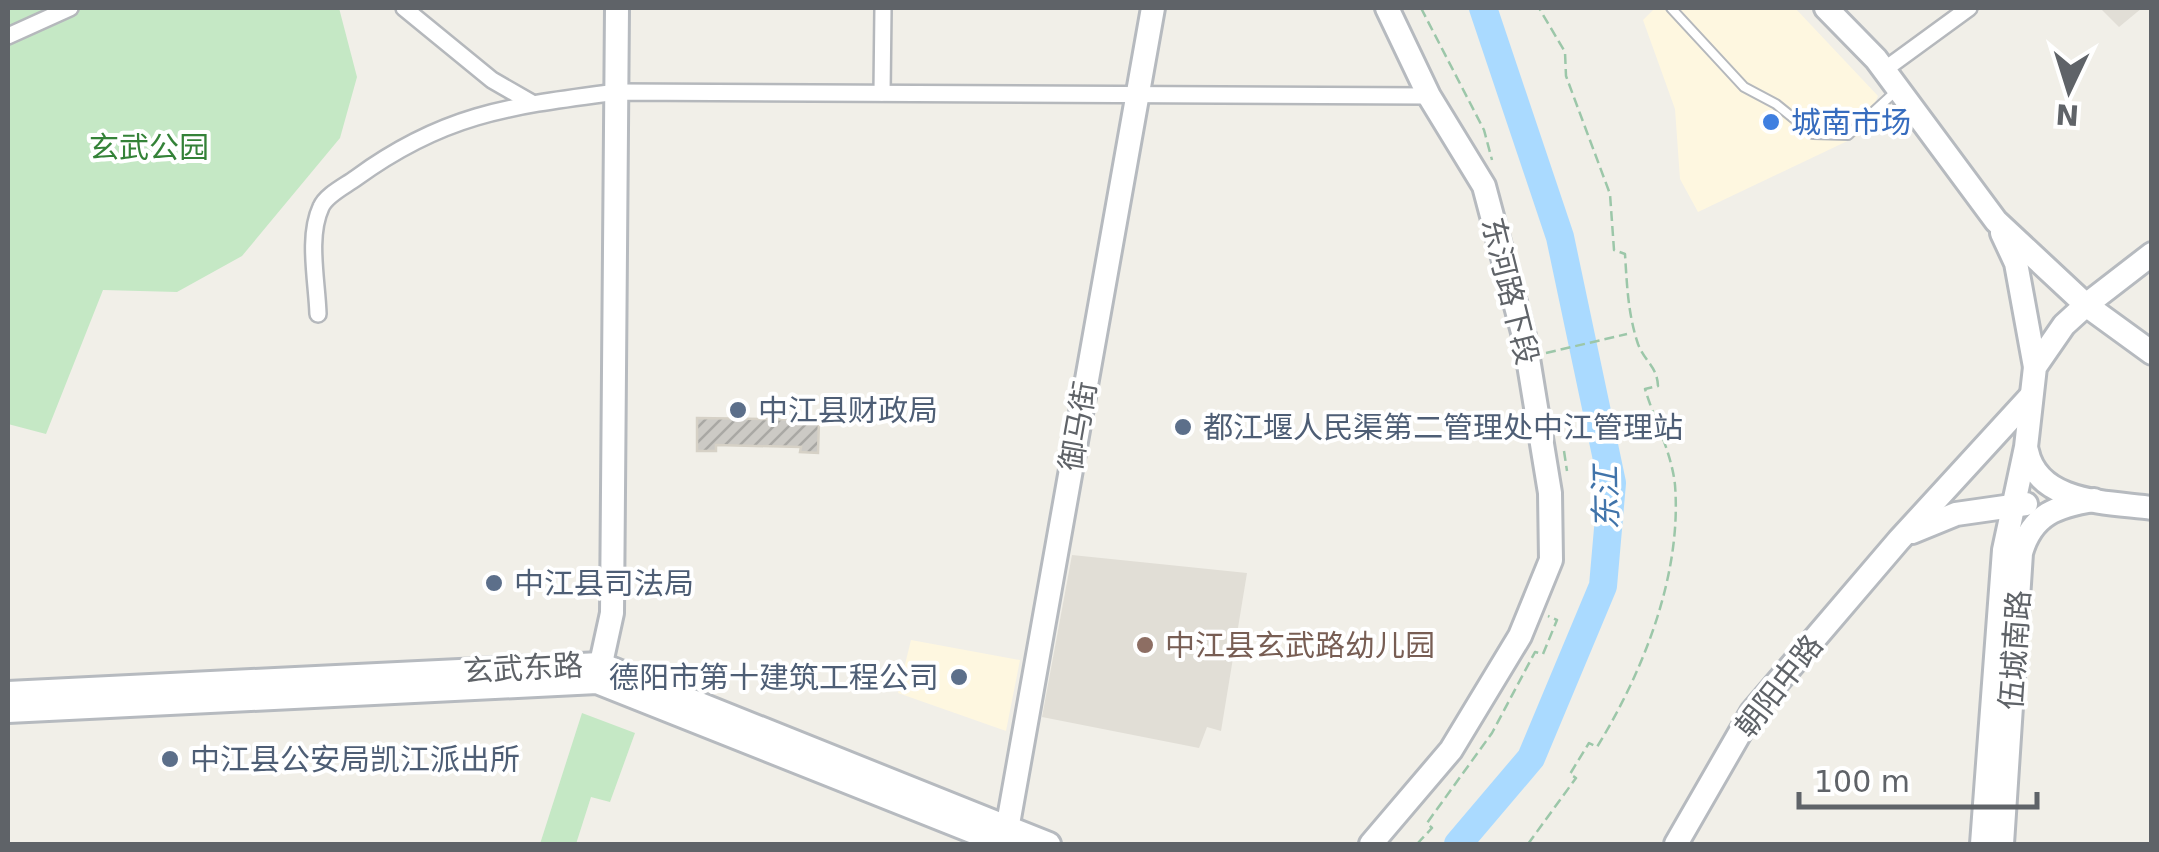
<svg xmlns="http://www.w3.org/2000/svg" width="2159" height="852" viewBox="0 0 2159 852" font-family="'DejaVu Sans','Noto Sans SC',sans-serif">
<defs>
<pattern id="building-hatch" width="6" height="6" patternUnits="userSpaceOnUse" patternTransform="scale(2.5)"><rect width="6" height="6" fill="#cccac5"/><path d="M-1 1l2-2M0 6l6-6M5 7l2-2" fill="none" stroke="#a9a8a4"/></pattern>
</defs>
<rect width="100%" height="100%" fill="#f1efe8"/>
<!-- commercial -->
<g fill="#fef7e0">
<path d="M1655,8h140l83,88 -18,39 -162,77 -18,-33 -5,-70 -32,-89z"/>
<path d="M911,640l109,20 -14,71 -108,-38z"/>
</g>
<!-- education -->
<g fill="#e1ded6">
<path d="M2100,8h42l-23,19z"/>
<path d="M1072,555l175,18 -26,158 -14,-4 -8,21 -157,-31z"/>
</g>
<!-- park -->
<g fill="#c5e8c5">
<path d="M8,8h331l18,69 -17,61 -98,118 -65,36 -74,-2 -57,144 -38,-10z"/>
<path d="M582,713l53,20 -25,69 -19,-5 -15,47h-36z"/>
</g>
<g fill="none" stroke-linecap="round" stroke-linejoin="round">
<!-- river -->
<path stroke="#aadaff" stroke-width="28" d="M1458,844l73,-86 72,-172 9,-103 -52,-246 -77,-229"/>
</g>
<!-- building -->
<path fill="url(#building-hatch)" stroke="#d6d1c6" stroke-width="2.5" d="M697,418l122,2 -1,33 -18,-1 1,-5 -85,-2v6h-19z"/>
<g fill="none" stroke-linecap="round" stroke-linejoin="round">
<!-- lane casing -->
<g stroke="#b5b8bc" stroke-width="12">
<path id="lane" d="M1671,8l73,79 32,17 37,30 35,1 47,-43"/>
</g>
<!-- street casing -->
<g stroke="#b5b8bc" stroke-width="20">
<g id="street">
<path d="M404,8l88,72 40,23"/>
<path d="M8,36l62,-28"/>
<path d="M1884,70l85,-62"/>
<path d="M882,93l1,-85"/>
<path d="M318,314c-1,-33 -11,-77 3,-107 5,-12 24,-21 35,-29 89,-65 155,-72 261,-86l812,4"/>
</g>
</g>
<!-- secondary casing -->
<g stroke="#b6babf" stroke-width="28">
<g id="secondary">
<path d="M1826,8l50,51 120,162 90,84 66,-51"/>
<path d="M2002,233l14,30 19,104"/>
<path d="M2027,451c11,53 81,51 125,57"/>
<path d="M1912,532l44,-18 70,-10"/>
<path d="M598,677l14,-64 5,-605"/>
<path d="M8,693l592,-29 449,180"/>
<path d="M8,711l589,-29 407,162"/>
<path d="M1005,841l148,-833"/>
<path d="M1371,844l80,-94 69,-114 31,-76 -1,-67 -25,-153 -41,-154 -55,-90 -42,-88"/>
<path d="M1676,844l76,-132 147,-172 132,-144"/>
<path d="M1982,844l22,-294 22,-103 9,-80 29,-42 22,-20 66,48"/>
<path d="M2002,844l19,-291c11,-39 36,-47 73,-53"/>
</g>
</g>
<!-- path -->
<g stroke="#9cc7a9" stroke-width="2.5" stroke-dasharray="10 5" stroke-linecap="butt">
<path d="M1421,8l63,122 8,30"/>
<path d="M1546,353l81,-19"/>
<path d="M1564,451l3,20"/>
<path d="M1417,844l15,-16 -5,-5 65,-90 43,-81 8,2 14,-34 -9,-4"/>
<path d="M1528,844l48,-66 -6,-4 19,-31 8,4c46,-75 85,-172 78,-262 -3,-31 -21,-66 -30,-96l13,-3c-1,-20 -13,-24 -20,-42 -10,-30 -11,-58 -13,-90l-11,-4 -4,-56 -44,-118 -1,-24 -26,-44"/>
</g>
<!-- lane -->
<use href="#lane" stroke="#fff" stroke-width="8"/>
<!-- street -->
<use href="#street" stroke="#fff" stroke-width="15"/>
<!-- secondary -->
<use href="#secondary" stroke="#fff" stroke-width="22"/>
</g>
<!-- markers -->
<circle fill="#3f7fe0" stroke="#fff" stroke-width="4" cx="1771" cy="122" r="10"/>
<g fill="#5c6f8a" stroke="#fff" stroke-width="4">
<circle cx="738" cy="410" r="10"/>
<circle cx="1183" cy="427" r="10"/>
<circle cx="494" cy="583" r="10"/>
<circle cx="959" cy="677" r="10"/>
<circle cx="170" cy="759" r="10"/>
</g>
<circle fill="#8d6e63" stroke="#fff" stroke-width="4" cx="1145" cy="645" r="10"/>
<g text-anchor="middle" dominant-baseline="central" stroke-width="8" stroke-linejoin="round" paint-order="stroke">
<!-- shop labels -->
<g font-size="30" fill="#366cbe" stroke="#fff" text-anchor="start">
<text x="1791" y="122">城南市场</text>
</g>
<!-- park labels -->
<g font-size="30" fill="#348238" stroke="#fff">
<text x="149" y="147">玄武公园</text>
</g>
<!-- street labels -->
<g font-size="30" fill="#5f6368" stroke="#fff">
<text transform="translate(1510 291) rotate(76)">东河路下段</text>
<text transform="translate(1078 426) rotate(-80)">御马街</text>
<text transform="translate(2015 650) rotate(-86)">伍城南路</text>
<text transform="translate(523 668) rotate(-3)">玄武东路</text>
<text transform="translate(1779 686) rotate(-52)">朝阳中路</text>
</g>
<!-- service labels -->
<g font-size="30" fill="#4e5e75" stroke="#fff" text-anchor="start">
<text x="758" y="410">中江县财政局</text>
<text x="1203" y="427">都江堰人民渠第二管理处中江管理站</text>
<text x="514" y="583">中江县司法局</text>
<text x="939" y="677" text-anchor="end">德阳市第十建筑工程公司</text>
<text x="190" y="759">中江县公安局凯江派出所</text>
</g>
<!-- education labels -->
<g font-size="30" fill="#785e54" stroke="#fff" text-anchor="start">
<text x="1165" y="645">中江县玄武路幼儿园</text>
</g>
<!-- water labels -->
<g font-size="32" font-style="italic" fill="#4174aa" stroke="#fff">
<text transform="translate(1606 498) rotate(-91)">东江</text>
</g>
</g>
<!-- border -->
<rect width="2159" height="852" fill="none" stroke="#5f6368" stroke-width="20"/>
<!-- north arrow -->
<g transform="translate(2069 90) rotate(184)" stroke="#ffffff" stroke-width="8" paint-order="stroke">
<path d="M0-8L18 38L0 25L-18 38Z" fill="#5f6368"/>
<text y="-15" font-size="28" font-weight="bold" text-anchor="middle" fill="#5f6368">N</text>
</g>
<!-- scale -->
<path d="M1799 792v15h238v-15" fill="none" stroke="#5f6368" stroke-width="5"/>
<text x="1814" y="792" font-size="30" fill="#5f6368" stroke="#ffffff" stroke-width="8" paint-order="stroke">100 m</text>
</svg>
